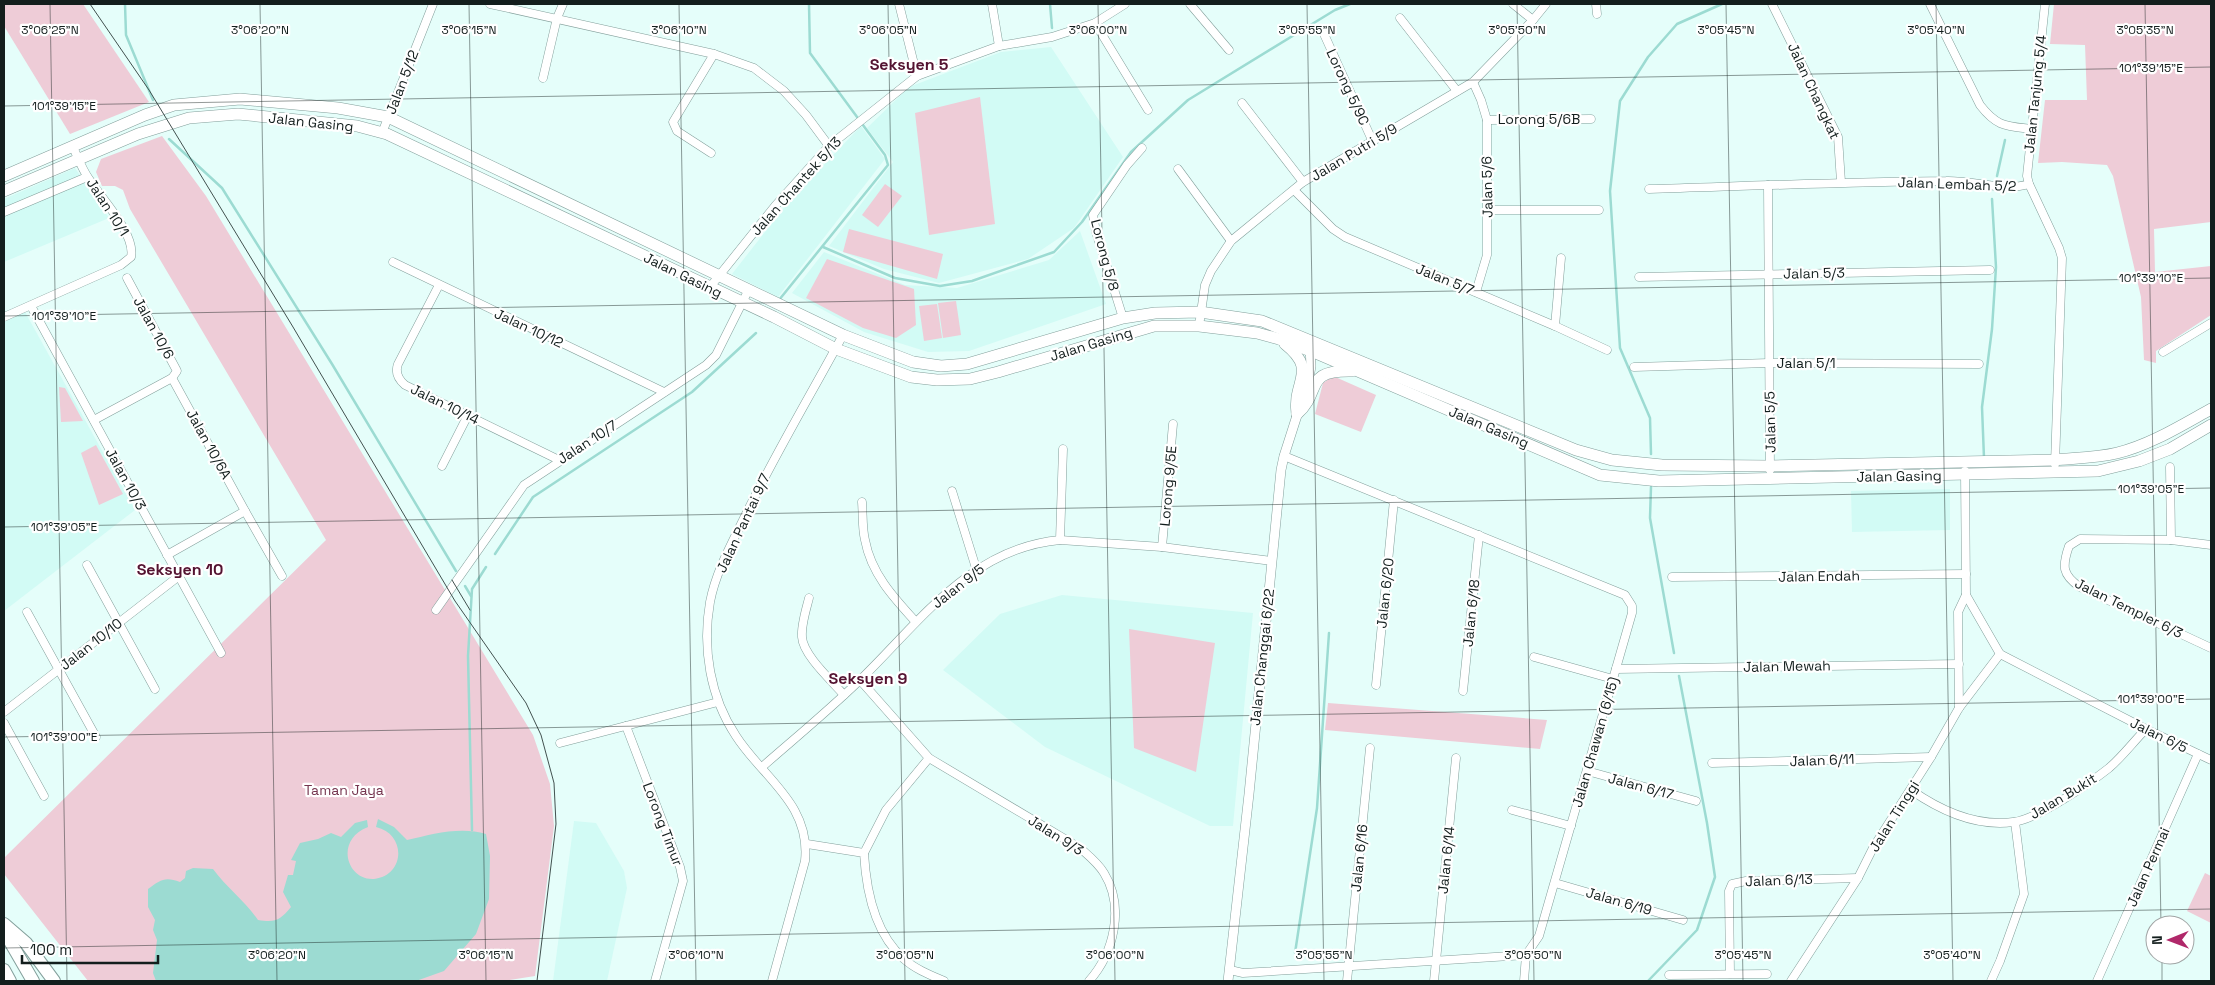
<svg xmlns="http://www.w3.org/2000/svg" width="2215" height="985" viewBox="0 0 2215 985" font-family="'Space Grotesk',sans-serif">
<rect width="100%" height="100%" fill="#e5fefa"/>
<!-- built -->
<g fill="#d2fbf5">
<path d="M1051,47l72,110 -49,71 -46,31 -89,24 -55,-14 -55,-23 64,-84 -26,-34 42,-41 92,-35z"/>
<path d="M861,126l24,33 -107,138 -46,-23 58,-74z"/>
<path d="M75,168l34,50 -105,44v-63z"/>
<path d="M1080,231l26,73 -137,47 -41,1 -64,-20 -72,-39 32,-41 81,33 52,3 92,-28z"/>
<path d="M25,312l110,198 -131,101v-289z"/>
<path d="M1950,489v41l-98,2 -1,-41z"/>
<path d="M1062,595l191,18 -20,213h-23l-165,-79 -102,-77 57,-56z"/>
<path d="M574,821l22,2 28,48 3,17 -20,93h-54z"/>
</g>
<!-- green -->
<g fill="#eeccd7">
<path d="M4,4h79l66,98 -79,32 -66,-108z"/>
<path d="M2054,4h157v218l-57,7 1,43 56,-6v49l-55,36v12l-12,-3 -3,-63 -28,-121 -6,-11 -45,-3 -24,1 7,-63h42l-2,-55 -35,-1z"/>
<path d="M980,97l15,127 -66,11 -14,-122z"/>
<path d="M162,136l44,60 327,539 17,49 4,42 -19,150 -31,5h-416l-84,-107v-16l322,-318 -196,-331 -7,-19 -8,-4h-13l-6,-14 5,-13z"/>
<path d="M885,184l17,12 -24,31 -16,-12z"/>
<path d="M849,229l94,25 -6,25 -94,-27z"/>
<path d="M827,259l87,30 2,36 -20,13 -33,-10 -57,-30z"/>
<path d="M956,301l5,34 -18,3 -5,-35z"/>
<path d="M937,304l5,34 -18,3 -5,-35z"/>
<path d="M1333,376l43,19 -15,37 -46,-18 8,-31z"/>
<path d="M59,387l6,1 18,33 -22,1z"/>
<path d="M96,445l27,49 -24,11 -18,-52z"/>
<path d="M1129,629l86,14 -19,129 -62,-24z"/>
<path d="M1328,703l219,17 -7,29 -215,-19z"/>
<path d="M2205,873l6,3v47l-24,-12z"/>
</g>
<!-- water -->
<path fill="#9cdbd2" d="M378,819l16,8 13,13c25,-6 54,-14 79,-6l4,22 -1,43 -13,35 -32,37 -28,10h-260l-3,-8 4,-33 -4,-10 2,-10 -7,-13v-18c12,-9 17,-13 32,-7l5,-4 1,-7 7,-3 20,1c14,19 32,32 45,51 18,3 22,0 33,-13l-8,-15 5,-17h5l3,-14 -5,-1 9,-17 18,-4 13,-6 10,4 14,-14 12,-3 1,7c-34,13 -21,54 6,52 31,-3 33,-45 2,-52z"/>
<g fill="none" stroke-linecap="round" stroke-linejoin="round">
<!-- stream -->
<g stroke="#9cdbd2" stroke-width="2.5">
<path d="M125,4l1,31 27,65"/>
<path d="M1050,4l2,24"/>
<path d="M169,139l53,49 110,176 124,207"/>
<path d="M1997,176l8,-36"/>
<path d="M823,247l72,31 45,8 32,-5 82,-29 28,-30 49,-70 57,-52 147,-90 15,-6"/>
<path d="M779,300l109,-135 -3,-10 -75,-102 -1,-49"/>
<path d="M1651,454l-1,-36 -30,-70 -10,-157 10,-90 28,-44 29,-33 45,-20"/>
<path d="M1984,458l-2,-51 10,-78 4,-62 -4,-68"/>
<path d="M1651,487l-1,31 24,135"/>
<path d="M495,554l38,-57 159,-105 64,-59"/>
<path d="M465,586l6,10"/>
<path d="M472,830l-4,-174 4,-67 14,-22"/>
<path d="M1295,953l22,-145 12,-175"/>
<path d="M1648,981l49,-51 18,-53 -8,-54 -28,-147"/>
</g>
<!-- minor casing -->
<g stroke="#839f9b" stroke-width="9">
<g id="minor">
<path d="M490,4l224,50 40,14 30,23 22,24 23,31"/>
<path d="M899,4l18,72"/>
<path d="M992,4l7,42"/>
<path d="M1190,4l39,46"/>
<path d="M1513,4l20,16"/>
<path d="M1596,4l1,10"/>
<path d="M1772,4l66,133 3,45"/>
<path d="M1930,4l50,101c17,22 26,21 52,24"/>
<path d="M2045,4l-18,172 2,8 30,64 3,10 -7,206"/>
<path d="M1400,18l57,73"/>
<path d="M1095,23l53,87"/>
<path d="M1324,34l48,106"/>
<path d="M543,78l14,-60 6,-14"/>
<path d="M1473,82l8,18 6,20v135l-11,37"/>
<path d="M1242,103l61,79"/>
<path d="M1487,120l104,-1"/>
<path d="M382,133l51,-129"/>
<path d="M711,153l-34,-22 -4,-9 41,-68"/>
<path d="M1178,169l53,72"/>
<path d="M1768,185l2,285"/>
<path d="M1649,189c99,-3 198,-7 297,-8 26,-1 57,11 83,3"/>
<path d="M1295,191l38,38 12,8 210,89 52,24"/>
<path d="M1488,210h111"/>
<path d="M4,212l83,-35"/>
<path d="M393,262l271,130"/>
<path d="M1639,277l351,-7"/>
<path d="M439,285l-41,79c-3,8 0,15 7,21l154,75"/>
<path d="M710,287l65,-81 54,-60 88,-70 82,-30 53,-9 43,-14 30,-19"/>
<path d="M31,306l190,347"/>
<path d="M4,317l117,-52 10,-8c5,-23 -30,-59 -42,-78 -7,-10 -11,-21 -16,-32"/>
<path d="M1123,318l-27,-86 -3,-17 34,-50 15,-17"/>
<path d="M1199,326l6,-41 6,-14 20,-30 72,-59 170,-100 60,-62 13,-16"/>
<path d="M1555,326l6,-68"/>
<path d="M2163,352l48,-29"/>
<path d="M1634,367l135,-4 210,1"/>
<path d="M172,378l73,133"/>
<path d="M94,420l78,-42 5,-7 -50,-93"/>
<path d="M442,466l26,-51"/>
<path d="M2170,467l1,73"/>
<path d="M1965,471l1,124 34,59"/>
<path d="M952,491l24,77"/>
<path d="M862,502c1,12 0,26 3,38 6,33 28,57 50,81"/>
<path d="M1060,540l3,-91"/>
<path d="M2211,545l-40,-5 -91,-1 -11,7c-7,20 -7,29 11,41l131,61"/>
<path d="M1162,547l11,-123"/>
<path d="M167,555l78,-44 37,65"/>
<path d="M87,565l68,124"/>
<path d="M1672,577l294,-3"/>
<path d="M809,598c-3,12 -8,27 -7,39 1,18 30,44 42,58"/>
<path d="M436,610l88,-125 182,-120 10,-10 33,-66"/>
<path d="M27,612l69,125"/>
<path d="M2000,654l146,75 65,31"/>
<path d="M1534,657l79,22"/>
<path d="M1616,669l343,-5"/>
<path d="M860,680l69,78 151,90c9,8 18,15 24,25 21,34 10,80 -15,108"/>
<path d="M1376,685l18,-185"/>
<path d="M1463,691l16,-156"/>
<path d="M1959,708l-1,-96 8,-17"/>
<path d="M4,712l175,-136"/>
<path d="M4,723l40,73"/>
<path d="M626,726l54,141 3,14 -28,100"/>
<path d="M560,743l158,-41"/>
<path d="M1712,763l219,-6"/>
<path d="M762,767c32,-28 66,-56 97,-86 60,-58 111,-133 201,-141l102,7 110,14"/>
<path d="M1587,771l109,30"/>
<path d="M1911,790c30,21 64,37 102,32 23,-2 77,-39 96,-54 13,-11 25,-27 37,-39"/>
<path d="M1512,810l59,16"/>
<path d="M807,844l57,9c2,36 11,81 40,106 11,10 26,16 40,22"/>
<path d="M864,853l22,-43 43,-52"/>
<path d="M1555,883l128,37"/>
<path d="M1230,970l13,3 283,-18 13,-19 93,-323v-7l-7,-11 -341,-139"/>
<path d="M1730,974l-1,-83 3,-7 14,-3 112,-3"/>
<path d="M1669,975l98,-1"/>
<path d="M772,981l33,-120c6,-57 -42,-83 -69,-125 -26,-39 -34,-88 -26,-134 6,-31 22,-59 36,-88 30,-61 65,-120 97,-179"/>
<path d="M1347,981l23,-233"/>
<path d="M1434,981l22,-223"/>
<path d="M1524,981l2,-26"/>
<path d="M1791,981l67,-103 15,-30 58,-91 28,-49 41,-54"/>
<path d="M1991,981l9,-20 24,-67 -9,-72"/>
<path d="M2097,981l101,-227"/>
</g>
</g>
<!-- tertiary casing -->
<g stroke="#839f9b" stroke-width="10">
<path id="tertiary" d="M1228,981l21,-187 32,-324 3,-14 25,-78 2,-12 -1,-19"/>
</g>
<!-- primary casing -->
<g stroke="#839f9b" stroke-width="12">
<g id="primary">
<path d="M4,176l141,-61 29,-10 66,-6 98,9 50,9 455,218 70,27 28,4 26,-2 156,-46 32,-5 45,-1 62,9 314,129 36,10 50,5 108,1 285,-6c20,-2 41,-2 62,-7 33,-8 65,-28 94,-44"/>
<path d="M4,191l134,-57 51,-16 49,-4 119,12 30,8 387,183 62,32 75,28 26,3 33,-1 28,-7 156,-46h45l58,7 22,6 32,12 289,124 59,6 439,-10 41,-10 31,-12 41,-24"/>
<path d="M1285,344c34,27 7,37 12,70"/>
<path d="M1297,414c26,-23 5,-44 55,-43"/>
</g>
</g>
<!-- trunk casing -->
<g stroke="#839f9b" stroke-width="14">
<g id="trunk">
<path d="M4,924l22,19 28,38"/>
<path d="M4,931l29,50"/>
<path d="M4,970l6,11"/>
</g>
</g>
<!-- minor -->
<use href="#minor" stroke="#fff" stroke-width="8"/>
<!-- tertiary -->
<use href="#tertiary" stroke="#fff" stroke-width="9"/>
<!-- primary -->
<use href="#primary" stroke="#fff" stroke-width="11"/>
<!-- trunk -->
<use href="#trunk" stroke="#fff" stroke-width="12"/>
<!-- tram -->
<g stroke="#42514f" stroke-width="1">
<path d="M90,4l59,86 144,237 162,274 71,102 15,32 13,48 2,41 -19,157"/>
<path d="M452,580l18,30"/>
</g>
</g>
<!-- ticks -->
<path fill="none" stroke="#131e1d" stroke-width="1" stroke-opacity="0.45" d="M50,4l17,977M260,4l17,977M469,4l17,977M679,4l17,977M888,4l17,977M1098,4l17,977M1307,4l17,977M1517,4l17,977M1726,4l17,977M1936,4l17,977M2145,4l16,921M4,106l2207,-39M4,316l2207,-38M4,527l2207,-39M4,737l2207,-38M4,948l2207,-39M2162,955v26"/>
<g text-anchor="middle" dominant-baseline="central" stroke-width="4.5" stroke-linejoin="round" paint-order="stroke">
<!-- street labels -->
<g font-size="14" fill="#131e1d" stroke="#fff">
<text transform="translate(402 82) rotate(-69)">Jalan 5/12</text>
<text transform="translate(1348 87) rotate(65)">Lorong 5/9C</text>
<text transform="translate(1814 91) rotate(65)">Jalan Changkat</text>
<text transform="translate(2035 94) rotate(-84)">Jalan Tanjung 5/4</text>
<text x="1539" y="119">Lorong 5/6B</text>
<text transform="translate(311 122) rotate(6)">Jalan Gasing</text>
<text transform="translate(1354 152) rotate(-31)">Jalan Putri 5/9</text>
<text transform="translate(1957 184) rotate(2)">Jalan Lembah 5/2</text>
<text transform="translate(796 186) rotate(-48)">Jalan Chantek 5/13</text>
<text transform="translate(1487 187) rotate(-91)">Jalan 5/6</text>
<text transform="translate(108 207) rotate(57)">Jalan 10/1</text>
<text transform="translate(1105 255) rotate(75)">Lorong 5/8</text>
<text transform="translate(1814 273) rotate(-1)">Jalan 5/3</text>
<text transform="translate(683 275) rotate(26)">Jalan Gasing</text>
<text transform="translate(1445 279) rotate(22)">Jalan 5/7</text>
<text transform="translate(154 328) rotate(61)">Jalan 10/6</text>
<text transform="translate(529 328) rotate(25)">Jalan 10/12</text>
<text transform="translate(1091 344) rotate(-17)">Jalan Gasing</text>
<text x="1806" y="363">Jalan 5/1</text>
<text transform="translate(445 404) rotate(26)">Jalan 10/14</text>
<text transform="translate(1770 422) rotate(-91)">Jalan 5/5</text>
<text transform="translate(1489 427) rotate(23)">Jalan Gasing</text>
<text transform="translate(587 442) rotate(-33)">Jalan 10/7</text>
<text transform="translate(209 444) rotate(61)">Jalan 10/6A</text>
<text transform="translate(1899 476) rotate(-1)">Jalan Gasing</text>
<text transform="translate(126 479) rotate(61)">Jalan 10/3</text>
<text transform="translate(1168 486) rotate(-85)">Lorong 9/5E</text>
<text transform="translate(743 523) rotate(-65)">Jalan Pantai 9/7</text>
<text transform="translate(1819 576) rotate(-1)">Jalan Endah</text>
<text transform="translate(958 586) rotate(-38)">Jalan 9/5</text>
<text transform="translate(1385 593) rotate(-84)">Jalan 6/20</text>
<text transform="translate(2129 608) rotate(26)">Jalan Templer 6/3</text>
<text transform="translate(1471 613) rotate(-84)">Jalan 6/18</text>
<text transform="translate(91 644) rotate(-38)">Jalan 10/10</text>
<text transform="translate(1262 657) rotate(-84)">Jalan Changgai 6/22</text>
<text transform="translate(1787 666) rotate(-1)">Jalan Mewah</text>
<text transform="translate(2159 735) rotate(26)">Jalan 6/5</text>
<text transform="translate(1595 742) rotate(-74)">Jalan Chawan (6/15)</text>
<text transform="translate(1822 760) rotate(-2)">Jalan 6/11</text>
<text transform="translate(1641 786) rotate(15)">Jalan 6/17</text>
<text transform="translate(2063 796) rotate(-31)">Jalan Bukit</text>
<text transform="translate(1894 816) rotate(-58)">Jalan Tinggi</text>
<text transform="translate(663 824) rotate(69)">Lorong Timur</text>
<text transform="translate(1056 835) rotate(32)">Jalan 9/3</text>
<text transform="translate(1359 858) rotate(-84)">Jalan 6/16</text>
<text transform="translate(1446 860) rotate(-84)">Jalan 6/14</text>
<text transform="translate(2148 867) rotate(-66)">Jalan Permai</text>
<text transform="translate(1779 880) rotate(-2)">Jalan 6/13</text>
<text transform="translate(1619 901) rotate(16)">Jalan 6/19</text>
</g>
<!-- park labels -->
<g font-size="14" fill="#75354f" stroke="#fff">
<text x="344" y="790">Taman Jaya</text>
</g>
<!-- quarter labels -->
<g font-size="16" font-weight="bold" fill="#541331" stroke="#fff">
<text x="909" y="64">Seksyen 5</text>
<text x="180" y="569">Seksyen 10</text>
<text x="868" y="678">Seksyen 9</text>
</g>
</g>
<g font-size="12" text-anchor="middle" fill="#131e1d" stroke="#fff" stroke-width="4.5" stroke-linejoin="round" paint-order="stroke">
<text x="50" y="34">3°06'25"N</text>
<text x="260" y="34">3°06'20"N</text>
<text x="469" y="34">3°06'15"N</text>
<text x="679" y="34">3°06'10"N</text>
<text x="888" y="34">3°06'05"N</text>
<text x="1098" y="34">3°06'00"N</text>
<text x="1307" y="34">3°05'55"N</text>
<text x="1517" y="34">3°05'50"N</text>
<text x="1726" y="34">3°05'45"N</text>
<text x="1936" y="34">3°05'40"N</text>
<text x="2145" y="34">3°05'35"N</text>
<text x="2151" y="72">101°39'15"E</text>
<text x="64" y="110">101°39'15"E</text>
<text x="2151" y="282">101°39'10"E</text>
<text x="64" y="320">101°39'10"E</text>
<text x="2151" y="493">101°39'05"E</text>
<text x="64" y="531">101°39'05"E</text>
<text x="2151" y="703">101°39'00"E</text>
<text x="64" y="741">101°39'00"E</text>
<text x="277" y="959">3°06'20"N</text>
<text x="486" y="959">3°06'15"N</text>
<text x="696" y="959">3°06'10"N</text>
<text x="905" y="959">3°06'05"N</text>
<text x="1115" y="959">3°06'00"N</text>
<text x="1324" y="959">3°05'55"N</text>
<text x="1533" y="959">3°05'50"N</text>
<text x="1743" y="959">3°05'45"N</text>
<text x="1952" y="959">3°05'40"N</text>
</g>
<!-- border -->
<rect width="2215" height="985" fill="none" stroke="#131e1d" stroke-width="10"/>
<!-- north arrow -->
<g transform="translate(2170 940) rotate(269)"><circle r="24" fill="#ffffff" stroke="#a1a5a5"/>
<path d="M0-4L9 19L0 12L-9 19Z" fill="#b0286a"/>
<text y="-8" font-size="14" font-weight="bold" text-anchor="middle" fill="#131e1d">N</text>
</g>
<!-- scale -->
<path d="M22 955v8h136v-8" fill="none" stroke="#131e1d" stroke-width="2.5"/>
<text x="30" y="955" font-size="15" fill="#131e1d" stroke="#ffffff" stroke-width="4" paint-order="stroke">100 m</text>
</svg>
